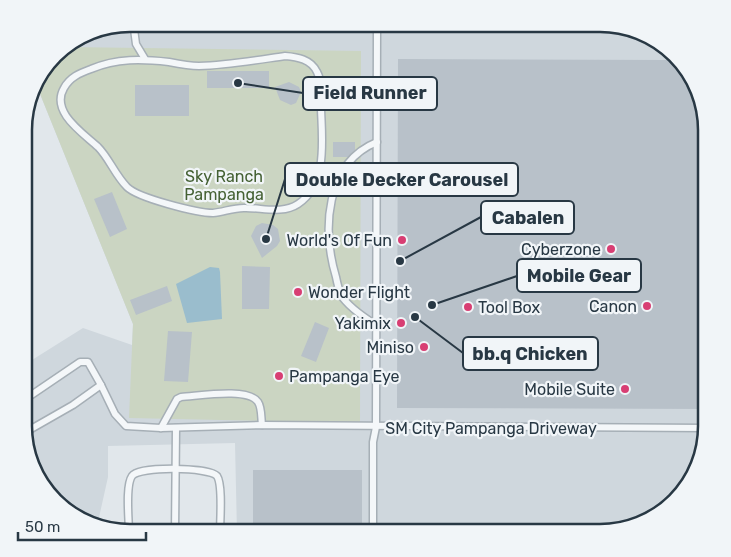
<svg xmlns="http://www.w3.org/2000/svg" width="731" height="557" viewBox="0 0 731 557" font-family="Rubik,sans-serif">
<rect width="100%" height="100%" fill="#e1e7eb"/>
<!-- built -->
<path fill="#cfd7dd" d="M607,24l64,26 25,34 11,47v302l-26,64 -34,25 -47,11h-363l-2,-90 -127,3v31l-10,45 -38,-15 -25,-33 -11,-41v-68l59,-37 49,17 1,-21 -97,-240 2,-6 22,-28 36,-20z"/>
<!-- green -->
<path fill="#cbd5c2" d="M66,47l295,4 -1,372 -231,-5 4,-94 -97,-240c4,-13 19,-31 30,-37z"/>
<!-- water -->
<path fill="#9abdcd" d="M210,267l9,1 1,4 2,47 -35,4 -11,-39z"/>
<!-- building -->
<g fill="#b8c1c9">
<path d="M667,49l29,35 11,47v278l-310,-1 1,-349 269,1z"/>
<rect x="207" y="71" width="62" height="17"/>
<path d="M289,82l10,5 2,5 -5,11 -5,2 -11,-5 -5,-13z"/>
<rect x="135" y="85" width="54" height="31"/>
<path d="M333,142h22v8l-7,7h-15z"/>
<path d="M112,192l15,37 -17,8 -16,-38z"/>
<path d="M262,223l11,2 5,4 2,12 -3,5 -15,12 -11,-22 5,-10z"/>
<path d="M242,266l28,1 -1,42h-27z"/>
<path d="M167,286l5,15 -36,14 -6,-15z"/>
<path d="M315,322l14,6 -13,34 -15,-6z"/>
<path d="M168,331l24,1 -4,50 -24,-1z"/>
<rect x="253" y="470" width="109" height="63"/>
</g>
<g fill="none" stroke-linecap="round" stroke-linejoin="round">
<!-- lane casing -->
<g stroke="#a6afb6" stroke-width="9">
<g id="lane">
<path d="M478,25l135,2"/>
<path d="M134,29l2,15 9,15"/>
<path d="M285,56c12,1 26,3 32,16 6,11 4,25 4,37 1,30 7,75 -23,95 -15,10 -35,4 -52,4 -11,-1 -22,4 -33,5 -16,0 -75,-15 -86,-26 -12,-12 -18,-29 -29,-40 -15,-14 -48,-35 -34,-59 6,-11 16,-15 27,-19 26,-11 51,-10 78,-7 10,2 20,4 30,4 29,-1 58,-6 86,-10z"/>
<path d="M376,325c-11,-7 -28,-18 -35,-30 -2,-5 -4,-13 -5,-18 -14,-47 -11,-114 41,-135"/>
<path d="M101,385l14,29 11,12 35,2 101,-3 445,3"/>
<path d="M161,428l16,-29 4,-2c18,-1 67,-10 77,5 4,6 3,16 4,23"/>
<path d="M24,433l49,-28 28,-20 -13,-23h-8l-56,38"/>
<path d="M129,533c0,-13 -4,-47 3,-57 7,-10 77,-9 85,0 6,9 3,45 3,57"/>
<path d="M175,533l1,-105"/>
<path d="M373,533v-91l3,-15 1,-401"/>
</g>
</g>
<!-- lane -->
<use href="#lane" stroke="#f4f7f9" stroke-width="6"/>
</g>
<!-- markers -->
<g fill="#d83e73" stroke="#f1f5f8" stroke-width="2">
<circle cx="402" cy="240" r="5"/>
<circle cx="611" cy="249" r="5"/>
<circle cx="298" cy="292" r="5"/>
<circle cx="647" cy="306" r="5"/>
<circle cx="468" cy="307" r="5"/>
<circle cx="401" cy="323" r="5"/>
<circle cx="424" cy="347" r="5"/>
<circle cx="279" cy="376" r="5"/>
<circle cx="625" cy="389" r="5"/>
</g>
<g text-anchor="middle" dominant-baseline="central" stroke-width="4.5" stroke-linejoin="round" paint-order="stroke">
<!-- park labels -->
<g font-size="16" fill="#456134" stroke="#f1f5f8">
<text x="224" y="176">Sky Ranch<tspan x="224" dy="18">Pampanga</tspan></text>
</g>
<!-- poi labels -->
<g font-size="16" fill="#283844" stroke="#f1f5f8" text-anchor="end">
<text x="392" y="240">World's Of Fun</text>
<text x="601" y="249">Cyberzone</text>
<text x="308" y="292" text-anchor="start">Wonder Flight</text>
<text x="637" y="306">Canon</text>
<text x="478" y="307" text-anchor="start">Tool Box</text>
<text x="391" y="323">Yakimix</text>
<text x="414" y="347">Miniso</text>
<text x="289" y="376" text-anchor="start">Pampanga Eye</text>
<text x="615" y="389">Mobile Suite</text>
</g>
<!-- street labels -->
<g font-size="16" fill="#283844" stroke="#f1f5f8">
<text x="491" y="428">SM City Pampanga Driveway</text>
</g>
</g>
<!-- crop -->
<path d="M0 0H731V557H0ZM130 32H600A98 98 0 0 1 698 130V426A98 98 0 0 1 600 524H130A98 98 0 0 1 32 426V130A98 98 0 0 1 130 32Z" fill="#f1f5f8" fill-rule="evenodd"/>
<path fill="none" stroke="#283844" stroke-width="2.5" d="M130 32H600A98 98 0 0 1 698 130V426A98 98 0 0 1 600 524H130A98 98 0 0 1 32 426V130A98 98 0 0 1 130 32Z"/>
<!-- callouts -->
<path fill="none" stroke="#283844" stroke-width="2" d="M238 83L303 93M266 239L285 179M400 261L481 217M432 305L517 276M415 317L463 353"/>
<g fill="#283844" stroke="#f1f5f8" stroke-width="2">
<circle cx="238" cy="83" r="5"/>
<circle cx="266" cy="239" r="5"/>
<circle cx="400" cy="261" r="5"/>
<circle cx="432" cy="305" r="5"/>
<circle cx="415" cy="317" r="5"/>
</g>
<g fill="#f1f5f8" stroke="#283844" stroke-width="2">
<rect x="303" y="77" width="134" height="33" rx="5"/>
<rect x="285" y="163" width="233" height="33" rx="5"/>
<rect x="481" y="201" width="93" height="33" rx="5"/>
<rect x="517" y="259" width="124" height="33" rx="5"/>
<rect x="463" y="337" width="135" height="33" rx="5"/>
</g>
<g font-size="18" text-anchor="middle" font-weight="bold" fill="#283844">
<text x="370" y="99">Field Runner</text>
<text x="402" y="186">Double Decker Carousel</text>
<text x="528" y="224">Cabalen</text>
<text x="579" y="282">Mobile Gear</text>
<text x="530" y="360">bb.q Chicken</text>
</g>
<!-- scale -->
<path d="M18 532v8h128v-8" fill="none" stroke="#283844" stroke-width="2.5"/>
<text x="25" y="532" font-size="15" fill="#283844" stroke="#f1f5f8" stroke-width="4" paint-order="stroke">50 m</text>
</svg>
